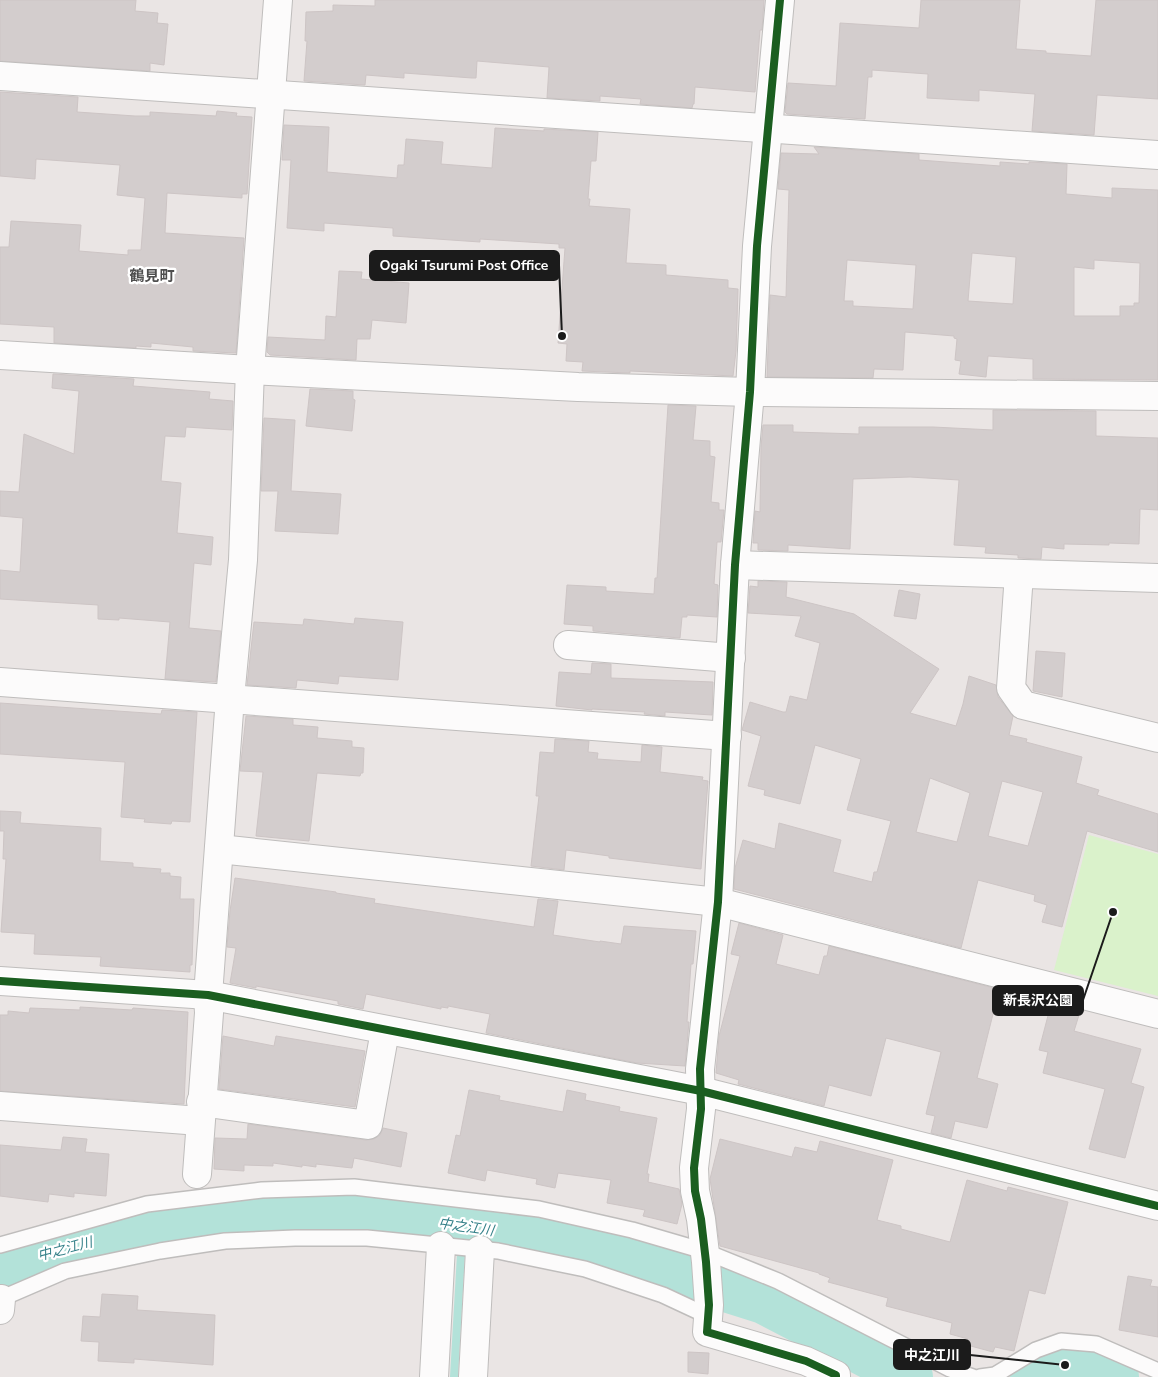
<svg xmlns="http://www.w3.org/2000/svg" width="1158" height="1377" viewBox="0 0 1158 1377" font-family="'Nunito Sans','Noto Sans JP',sans-serif">
<rect width="100%" height="100%" fill="#eae5e4"/>
<!-- park -->
<path fill="#daf2cb" d="M1089,835l69,19v142l-104,-26z"/>
<g fill="none" stroke-linecap="round" stroke-linejoin="round">
<!-- stream -->
<path stroke="#b3e2d9" stroke-width="8" d="M454,1377l7,-123"/>
<!-- river -->
<g stroke="#b3e2d9" stroke-width="46">
<path d="M0,1267l126,-35 177,-19 73,2 207,29 181,57 146,76"/>
<path d="M1033,1377c28,-17 54,-11 83,0"/>
</g>
</g>
<!-- building -->
<g fill="#d3cdcd" stroke="#cdc5c5" fill-rule="evenodd">
<path d="M0,0h136l-1,11 23,2 -1,10 11,1 -4,41 -14,-2v8l-150,-10z"/>
<path d="M375,0h389l-2,30h-2l-5,62 -60,-5 -1,17h-1l-1,4 -52,-4 1,-5 -41,-3v5l-53,-3 2,-31 -72,-6 -1,17h-4l-68,-5v5l-38,-3 -1,10 -61,-4 3,-40h-2l1,-29 27,-1v-6l42,1z"/>
<path d="M921,0h99l-4,49 30,2v2l45,3 5,-56h62v99l-61,-4 -3,40 -62,-4 3,-37 -56,-4v11l-52,-3 1,-24 -56,-4v7h-4l-3,42 -78,-5 -2,-2 3,-29 48,3 4,-63 79,5z"/>
<path d="M0,92l78,5 -1,15 58,4h15v-4l66,4 1,-5 20,2 -1,3 16,1 -5,77h-5v4l-75,-5 -2,40 79,5 -8,115 -43,-2v-4l-42,-4v4l-15,-1v2l-82,-5v-16l-54,-3v-77h9l2,-26 70,4 -2,26 49,4v-5h13l4,-52 -28,-3 3,-30 -84,-6 -1,20 -35,-3z"/>
<path d="M284,125l45,2 -2,45 70,6 1,-13h6l2,-26 37,3 -2,22 51,4 3,-40 49,3v-2l54,3 -2,29h-5l-3,38h2l-1,7 41,3 -4,54 40,2v10l62,5v8l10,1 -2,62 -3,25 -103,-5v2l-48,-2 1,-9 -17,-1 1,-17 -9,-1 7,-95h-6v-4l-79,-5v3l-87,-6v-8l-69,-5v8l-37,-3 4,-68h-9z"/>
<path d="M814,147l105,7v6l81,6v-4l29,2v-2l38,2 -1,30 46,4v-10l46,2v190l-125,-1v-20l-45,-3 -2,21 -27,-3 2,-13 -6,-1 2,-21 -3,-1v-2l-49,-4 -2,38 -29,-1 -1,9 -106,-1 3,-82 16,2 3,-107 -11,-1 3,-36 38,1zM972,253l44,4 -3,47 -45,-3zM847,260l69,5 -3,44 -60,-3v-5h-9zM1094,260l46,3 -1,40h-5v3h-14v10h-46v-49l20,2z"/>
<path d="M339,271l23,1 -1,7 48,4 -3,40 -34,-3 -2,19h-13l-1,21 -86,-5 -3,-3 1,-15 57,3 1,-24 10,1z"/>
<path d="M53,374l81,5 -1,7 77,6 -1,7 24,2 -1,29 -46,-3 -1,10 -20,-1 -4,45 20,2 -4,50 36,4 -2,28 -17,-2 -5,65 32,3 -5,51 -51,-3 5,-57 -51,-4v2l-21,-1v-14l-98,-6v-29l20,2 3,-54 -23,-2v-25l19,1 5,-58 50,20 5,-63 -27,-3z"/>
<path d="M310,389l43,2v8l2,1 -3,31 -46,-5z"/>
<path d="M668,405l28,1 -3,34 17,1v15l5,1 -4,45 8,1v7h5l-3,32h-4l-3,42 4,1 -1,32 -30,-2v2h-5l-2,21 -87,-7v-5l-29,-2 3,-39 39,2v4l48,3 1,-16h2z"/>
<path d="M993,410l103,1v25l62,2v72l-18,-1 -1,35 -30,-1v2l-45,-1v5l-22,-2 -1,12 -23,-1v-3l-33,-2 1,-6 -32,-2 5,-65 -49,-3 -57,2 -3,70 -62,-4v6l-30,-1v-7h-5l2,-32 5,1 1,-65 2,-22h30v7l66,2v-7h74l60,3z"/>
<path d="M264,418l31,2 -4,71 50,3 -3,40 -63,-3 3,-40h-17z"/>
<path d="M758,581l29,1 -1,15 68,17 85,55 -29,44 46,13 7,-22 6,-28 27,9 2,12 15,19 -4,19 18,4 -1,3 56,15 -6,26 23,7 -2,5 61,19v38l-71,-21 -25,96 -20,-5 5,-17 -13,-4 1,-6 -57,-15 -17,68 -227,-59 1,-21 8,-28 32,9 4,-26 62,17 -8,32 39,10 2,-10h3l14,-51 -44,-11 14,-51 -46,-14 -15,59 -36,-9 1,-5 -17,-4 13,-50 -19,-6 8,-28 33,10h3l4,-16 17,4 13,-57 -25,-7 6,-20 -53,-3 2,-27 8,1zM930,778l40,15 -13,49 -41,-10zM1002,781l41,11 -15,54 -40,-10z"/>
<path d="M899,590l21,4 -4,25 -22,-3z"/>
<path d="M355,618l48,4 -5,58 -59,-4 -1,8 -41,-4 -1,8 -49,-3 7,-63 49,3 1,-6 50,5z"/>
<path d="M1036,651l29,2 -3,44 -29,-6z"/>
<path d="M592,663l19,1v14l102,4 -1,33 -47,-3v4l-21,-2 1,-2 -53,-3v1l-36,-4 3,-34 32,2z"/>
<path d="M0,703l161,11 1,-4 35,2 -7,110 -18,-1 -1,3 -27,-2 1,-3 -24,-2 4,-55 -125,-8z"/>
<path d="M246,716l47,3v6l25,2 -1,11 35,3v6l12,1 -1,25h-2l-1,3 -43,-3 -8,68 -53,-5 7,-64 -23,-1z"/>
<path d="M555,739l34,2 -1,11 10,1 -1,6 44,3 1,-17 20,2 -2,25 43,5 -1,3 6,1 -7,88 -92,-11v-2l-43,-6 -2,20 -33,-4 8,-70h-3l4,-44 14,1z"/>
<path d="M0,811l21,1 -1,11 81,5 -1,33 33,2v4l28,2 -1,4h10v3l11,1 -1,22h14l-2,66h-2v7l-90,-6 1,-9 -67,-3 1,-20 -34,-2 5,-73h-3l1,-28h-4z"/>
<path d="M235,878l101,14v1l39,6 -1,4 160,24 4,-28 20,2 -5,34 47,7v-1l21,3 3,-18 72,5 -3,33h-2l-4,58h2l-4,44 -48,-3 -151,-30 4,-19 -42,-8v2l-7,-1v2l-75,-15 -3,15 -25,-5v-3l-82,-15v2l-26,-5 6,-35 -9,-1 3,-36z"/>
<path d="M739,923l44,12 -7,29 43,11 5,-19h3l2,-10 173,44 -5,21 -3,-1 -17,68 21,6 -11,44 -32,-7 -4,17 -20,-5 4,-17 -9,-2 15,-62 -55,-14 -15,58 -42,-11 -5,21 -86,-22 1,-4 -23,-7 3,-37 21,-80 -9,-2z"/>
<path d="M80,1007l52,3 1,-2 55,4 -4,92 -184,-13v-76h8v-4l21,2 1,-5 50,2z"/>
<path d="M1050,1008l29,7 -5,16 67,18 -10,34 13,4 -19,71 -36,-9 16,-60 -62,-16 5,-21 -9,-2z"/>
<path d="M223,1036l51,10 2,-10 89,15 -10,56 -136,-18z"/>
<path d="M469,1090l31,6 -1,4 64,12 4,-22 19,4 -1,6 35,7 -1,4 38,7 -10,56h2l-1,8 31,7 3,15 -5,20 -34,-8 2,-6 -38,-7 4,-23 -53,-7 -3,15 -19,-4 1,-5 -50,-9 -2,11 -37,-8 8,-38 4,1z"/>
<path d="M248,1124l118,16 8,-1 6,-4 3,-7 24,5 -6,34 -47,-9 -2,10 -36,-4v3l-14,-2v2l-29,-4v3l-29,-1v6l-30,-2 1,-31 32,1z"/>
<path d="M63,1137l24,2 -2,13 24,2 -3,42 -32,-3v4l-25,-3 -1,8 -48,-6v-51l61,5z"/>
<path d="M720,1139l72,18 3,-10 22,5 3,-11 73,19 -16,60 24,6v3l49,13 17,-62 40,11 1,-4 60,15 -23,92 -16,-4 -15,61 -19,-4 -2,5 -26,-7 1,-6 -18,-5 2,-11 -66,-17 2,-8 -60,-16 2,-4 -11,-4v-1l-99,-27 -10,-67z"/>
<path d="M1128,1276l24,4 -2,6 8,1v50l-39,-7z"/>
<path d="M102,1294l36,2 -1,14 78,5 -2,50 -79,-6v4l-36,-2 1,-19 -18,-1 1,-11 1,-14 17,1z"/>
<path d="M688,1352l21,1 -1,21 -20,-2z"/>
</g>
<g fill="none" stroke-linecap="round" stroke-linejoin="round">
<!-- service casing -->
<g stroke="#bfbdbc" stroke-width="18">
<g id="service">
<path d="M0,1245l147,-41 115,-14 92,-3 185,22 93,21 72,21 74,30 172,88 23,8"/>
<path d="M0,1299l65,-28 95,-20 65,-10 70,-3h72l131,13 87,18 78,26 45,21"/>
<path d="M980,1377l15,-2 41,-25 25,-9 35,3 62,27"/>
</g>
</g>
<!-- minor casing -->
<g stroke="#bfbdbc" stroke-width="30">
<g id="minor">
<path d="M780,0l-23,246 -7,146 -15,173 -17,337 -18,167 1,40 -7,59 1,23 6,28 5,43 3,43 -2,27 99,29 30,14v2"/>
<path d="M0,76l1158,79"/>
<path d="M0,355l250,15 328,17 172,5 408,4"/>
<path d="M735,565l423,13"/>
<path d="M1019,574l-8,114 12,17 135,33"/>
<path d="M568,645l163,13"/>
<path d="M0,682l727,54"/>
<path d="M219,849l499,53 440,112"/>
<path d="M0,981l208,14 493,96 457,115"/>
<path d="M201,1102l167,23 17,-94"/>
<path d="M0,1106l200,15"/>
<path d="M197,1174l12,-161 -1,-18 22,-297 13,-138 7,-190 28,-370"/>
<path d="M0,1310l1,-11"/>
<path d="M434,1377l7,-131"/>
<path d="M473,1377l7,-127"/>
</g>
</g>
<!-- service -->
<use href="#service" stroke="#fcfbfb" stroke-width="15"/>
<!-- minor -->
<use href="#minor" stroke="#fcfbfb" stroke-width="28"/>
<!-- cycleway casing -->
<g stroke="#fff" stroke-width="11">
<g id="cycleway">
<path d="M780,0l-23,246 -7,146 -15,173 -17,337 -18,167 1,40 -7,59 1,23 6,28 5,43 3,43 -2,27 99,29 30,14v2"/>
<path d="M0,981l208,14 493,96 457,115"/>
</g>
</g>
<!-- cycleway -->
<use href="#cycleway" stroke="#1b5e20" stroke-width="8"/>
</g>
<g text-anchor="middle" dominant-baseline="central" stroke-width="4.5" stroke-linejoin="round" paint-order="stroke">
<!-- water labels -->
<g font-size="14" font-style="italic" fill="#358189" stroke="#fff">
<text transform="translate(466 1227) rotate(8)">中之江川</text>
<text transform="translate(65 1249) rotate(-15)">中之江川</text>
</g>
<!-- quarter labels -->
<g font-size="15" font-weight="bold" fill="#4e4e4e" stroke="#fff">
<text x="152" y="276">鶴見町</text>
</g>
</g>
<!-- callouts -->
<path fill="none" stroke="#1b1b1b" stroke-width="2" d="M562 336L559 265M1113 912L1083 1000M1065 1365L970 1355"/>
<g fill="#1b1b1b" stroke="#fff" stroke-width="2">
<circle cx="562" cy="336" r="5"/>
<circle cx="1113" cy="912" r="5"/>
<circle cx="1065" cy="1365" r="5"/>
</g>
<g fill="#1b1b1b" stroke="#1b1b1b" stroke-width="2">
<rect x="370" y="251" width="189" height="29" rx="5"/>
<rect x="993" y="986" width="90" height="29" rx="5"/>
<rect x="894" y="1340" width="76" height="29" rx="5"/>
</g>
<g font-size="14" text-anchor="middle" font-weight="bold" fill="#fff">
<text x="464" y="270">Ogaki Tsurumi Post Office</text>
<text x="1038" y="1005">新長沢公園</text>
<text x="932" y="1360">中之江川</text>
</g>
</svg>
